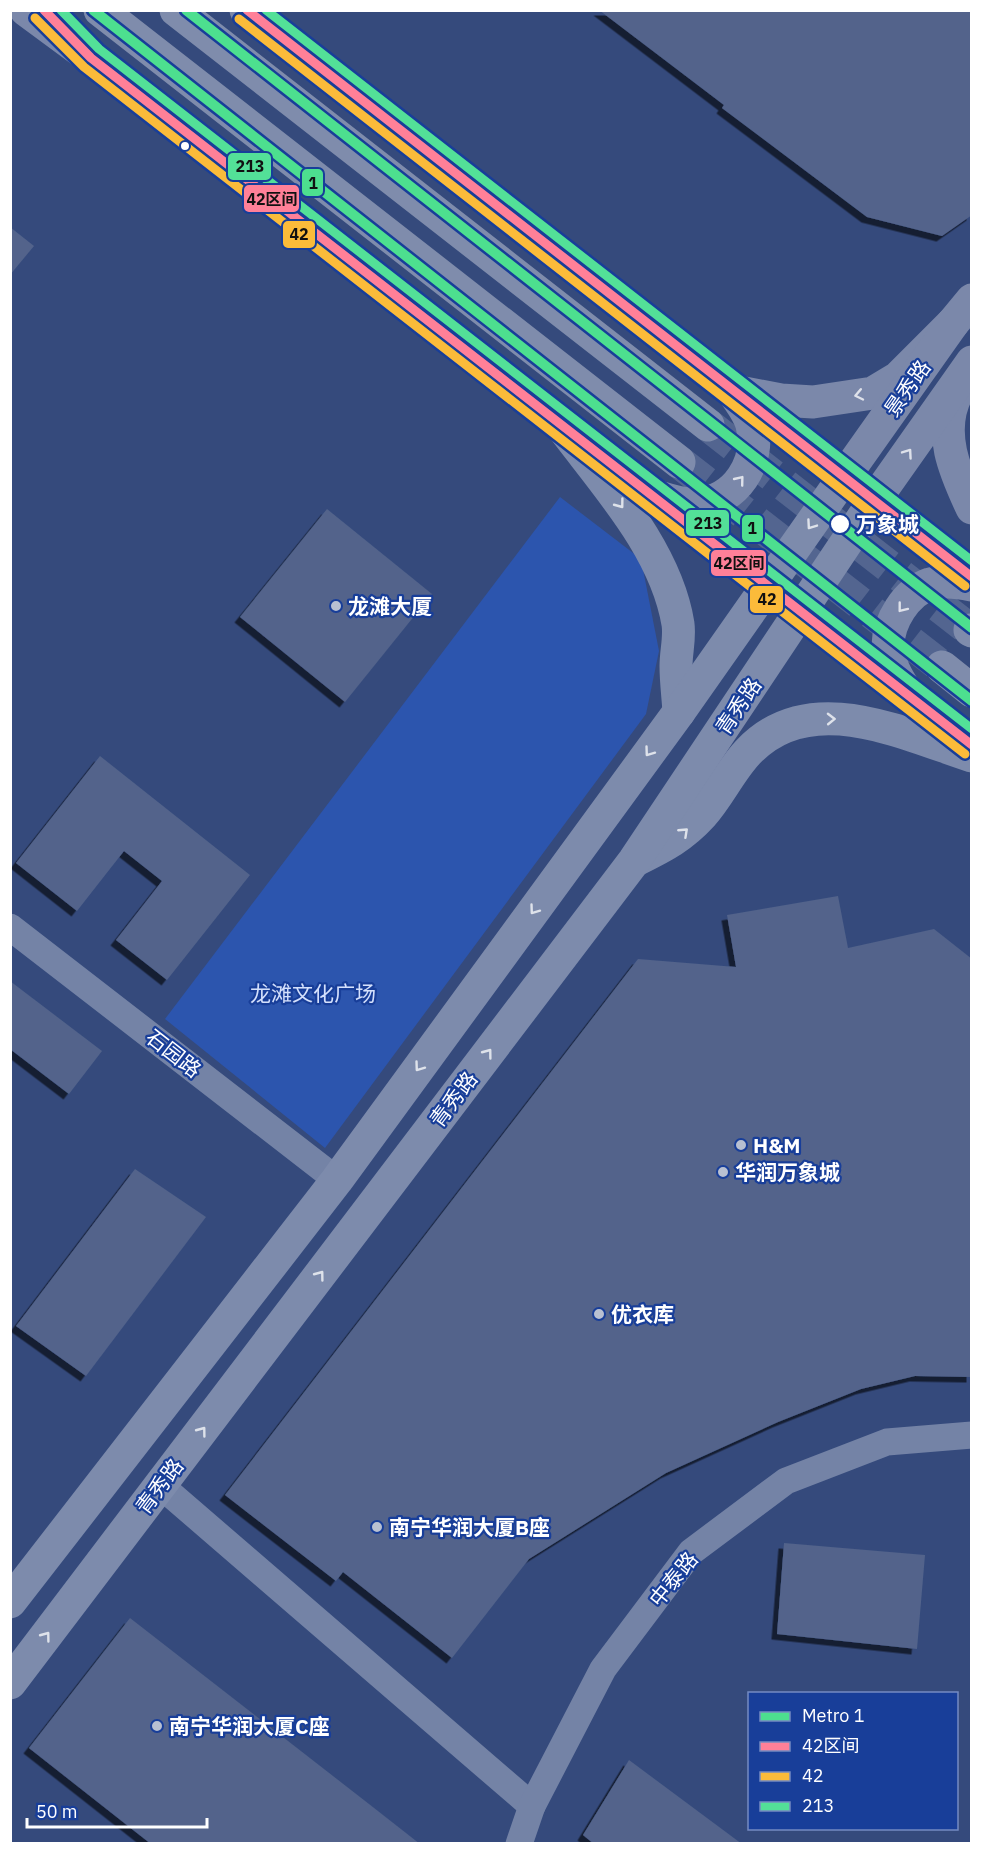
<svg xmlns="http://www.w3.org/2000/svg" width="982" height="1854" viewBox="0 0 982 1854" font-family="'IBM Plex Sans','Noto Sans SC',sans-serif">
<defs>
<filter id="shadow"><feDropShadow dx="-5.5" dy="5.5" stdDeviation="0" flood-color="#0009"/></filter>
</defs>
<rect width="100%" height="100%" fill="#354a7c"/>
<!-- green -->
<path fill="#2c55ae" d="M560,497l81,62 18,92 -13,63 -321,434 -160,-129z"/>
<!-- building -->
<g fill="#52638b" filter="url(#shadow)">
<path d="M599,10h373v205l-30,21 -75,-19 -145,-109 2,-3z"/>
<path d="M10,227l24,19 -24,29z"/>
<path d="M327,509l105,85 -87,108 -105,-85z"/>
<path d="M100,756l150,119 -83,105 -51,-40 46,-59 -38,-30 -47,60 -61,-48z"/>
<path d="M838,896l10,52 86,-19 38,30v418l-57,-1 -54,13 -83,33 -112,51 -137,86 -77,99 -109,-86 -7,9 -111,-86 413,-536 98,8 -9,-52z"/>
<path d="M10,981l92,70 -33,43 -59,-45z"/>
<path d="M135,1169l71,48 -120,159 -70,-50z"/>
<path d="M784,1543l141,12 -8,94 -140,-15z"/>
<path d="M130,1618l239,186 51,40h-269l-122,-96z"/>
<path d="M629,1760l113,84h-148l-11,-9z"/>
</g>
<g fill="none" stroke-linecap="round" stroke-linejoin="round">
<!-- highway-tunnel -->
<g stroke="#536590" stroke-width="33" stroke-dasharray="33 16" stroke-linecap="butt">
<path d="M708,425l262,205"/>
<path d="M679,462l263,205"/>
</g>
<!-- street -->
<g stroke="#7483a6" stroke-width="27">
<path d="M10,927l327,253"/>
<path d="M160,1485l372,321"/>
<path d="M519,1844l13,-38 71,-137 88,-117 95,-71 101,-39 85,-7"/>
</g>
<!-- secondary -->
<g stroke="#7b88aa" stroke-width="33">
<path d="M26,10l65,48 881,687"/>
<path d="M246,10l726,567"/>
<path d="M739,392l42,8 32,2 60,-9 25,-15 55,-55"/>
<path d="M957,393c-20,39 -2,79 15,115"/>
<path d="M844,477l109,-154 19,-23"/>
<path d="M656,496c13,4 26,9 40,8 40,-2 65,-42 56,-79 -3,-11 -10,-20 -16,-29"/>
<path d="M874,501l98,-139"/>
<path d="M907,693c-9,-14 -19,-30 -19,-47 0,-24 18,-54 42,-62 14,-4 28,-2 42,1"/>
</g>
<!-- primary -->
<g stroke="#7d8bac" stroke-width="33">
<path d="M560,424c44,59 106,125 118,200 2,14 -2,28 -2,42 0,15 2,30 3,46"/>
<path d="M638,859c26,-13 44,-22 64,-44 17,-19 28,-44 46,-63 61,-65 153,-19 224,4"/>
<path d="M10,1602l327,-422 342,-468 165,-235"/>
<path d="M10,1683l624,-822 240,-360"/>
</g>
<!-- highway -->
<g stroke="#7f8cac" stroke-width="33">
<path d="M44,10l47,48"/>
<path d="M100,10l579,452"/>
<path d="M176,10l532,415"/>
<path d="M970,630l2,1"/>
<path d="M942,667l30,24"/>
</g>
<!-- bus-1 casing -->
<g stroke="#183e99" stroke-width="14">
<g id="bus-1">
<path d="M44,10l47,48 881,687"/>
<path d="M247,10l725,567"/>
</g>
</g>
<!-- bus-2 casing -->
<g stroke="#183e99" stroke-width="14">
<g id="bus-2">
<path d="M35,18l49,49 881,687"/>
<path d="M239,19l726,567"/>
</g>
</g>
<!-- bus-3 casing -->
<g stroke="#183e99" stroke-width="14">
<g id="bus-3">
<path d="M61,10l38,39 873,680"/>
<path d="M266,10l706,551"/>
</g>
</g>
<!-- bus-1 -->
<use href="#bus-1" stroke="#ff8098" stroke-width="9"/>
<!-- bus-2 -->
<use href="#bus-2" stroke="#fbbb3a" stroke-width="9"/>
<!-- bus-3 -->
<use href="#bus-3" stroke="#53e098" stroke-width="9"/>
<!-- metro-1 casing -->
<g stroke="#183e99" stroke-width="15">
<g id="metro-1">
<path d="M93,10l879,691"/>
<path d="M186,10l786,618"/>
</g>
</g>
<!-- metro-1 -->
<use href="#metro-1" stroke="#4ddf8f" stroke-width="10"/>
</g>
<!-- one-way arrows -->
<defs><path id="oneway-chevron" d="M-2-3.5L2.5 0L-2 3.5" fill="none" stroke-width="1.6" stroke-linecap="round" stroke-linejoin="round" transform="scale(1.5)"/></defs>
<g stroke="#dee1ea">
<use href="#oneway-chevron" transform="translate(859 395) rotate(168)"/>
<use href="#oneway-chevron" transform="translate(908 453) rotate(-55)"/>
<use href="#oneway-chevron" transform="translate(740 480) rotate(-51)"/>
<use href="#oneway-chevron" transform="translate(902 608) rotate(128)"/>
</g>
<g stroke="#dee2ea">
<use href="#oneway-chevron" transform="translate(620 504) rotate(53)"/>
<use href="#oneway-chevron" transform="translate(811 525) rotate(125)"/>
<use href="#oneway-chevron" transform="translate(831 719) rotate(-1)"/>
<use href="#oneway-chevron" transform="translate(649 752) rotate(126)"/>
<use href="#oneway-chevron" transform="translate(684 832) rotate(-43)"/>
<use href="#oneway-chevron" transform="translate(534 910) rotate(126)"/>
<use href="#oneway-chevron" transform="translate(488 1053) rotate(-53)"/>
<use href="#oneway-chevron" transform="translate(419 1067) rotate(126)"/>
<use href="#oneway-chevron" transform="translate(320 1275) rotate(-53)"/>
<use href="#oneway-chevron" transform="translate(202 1431) rotate(-53)"/>
<use href="#oneway-chevron" transform="translate(46 1636) rotate(-53)"/>
</g>
<!-- markers -->
<g fill="#fff" stroke="#183e99" stroke-width="2">
<circle cx="185" cy="146" r="5"/>
<circle cx="840" cy="524" r="10"/>
</g>
<g fill="#b8c0d1" stroke="#183e99" stroke-width="2">
<circle cx="336" cy="606" r="6"/>
<circle cx="741" cy="1145" r="6"/>
<circle cx="723" cy="1172" r="6"/>
<circle cx="599" cy="1314" r="6"/>
<circle cx="377" cy="1527" r="6"/>
<circle cx="157" cy="1726" r="6"/>
</g>
<g text-anchor="middle" dominant-baseline="central" stroke-width="4.5" stroke-linejoin="round" paint-order="stroke">
<!-- street labels -->
<g font-size="21" fill="#fff" stroke="#183e99">
<text transform="translate(907 388) rotate(-55)">景秀路</text>
<text transform="translate(738 706) rotate(-56)">青秀路</text>
<text transform="translate(174 1053) rotate(38)">石园路</text>
<text transform="translate(453 1099) rotate(-53)">青秀路</text>
<text transform="translate(159 1486) rotate(-53)">青秀路</text>
<text transform="translate(673 1579) rotate(-51)">中泰路</text>
</g>
<!-- stop labels -->
<g font-size="21" font-weight="bold" fill="#fff" stroke="#183e99" text-anchor="start">
<text x="856" y="524">万象城</text>
</g>
<!-- poi labels -->
<g font-size="21" font-weight="bold" fill="#fff" stroke="#183e99" text-anchor="start">
<text x="348" y="606">龙滩大厦</text>
<text x="753" y="1145">H&amp;M</text>
<text x="735" y="1172">华润万象城</text>
<text x="611" y="1314">优衣库</text>
<text x="389" y="1527">南宁华润大厦B座</text>
<text x="169" y="1726">南宁华润大厦C座</text>
</g>
<!-- park labels -->
<g font-size="21" fill="#d4e0fc" stroke="#183e99">
<text x="313" y="993">龙滩文化广场</text>
</g>
</g>
<g stroke="#183e99" stroke-width="2">
<rect x="227" y="152" width="45" height="29" rx="6" fill="#53e098"/>
<rect x="301" y="168" width="23" height="29" rx="6" fill="#4ddf8f"/>
<rect x="243" y="184" width="57" height="29" rx="6" fill="#ff8098"/>
<rect x="282" y="220" width="34" height="29" rx="6" fill="#fbbb3a"/>
<rect x="685" y="509" width="45" height="28" rx="6" fill="#53e098"/>
<rect x="741" y="514" width="23" height="29" rx="6" fill="#4ddf8f"/>
<rect x="710" y="549" width="57" height="28" rx="6" fill="#ff8098"/>
<rect x="749" y="585" width="35" height="29" rx="6" fill="#fbbb3a"/>
</g>
<g font-size="16" text-anchor="middle" font-weight="bold" fill="#111">
<text x="250" y="172">213</text>
<text x="313" y="189">1</text>
<text x="272" y="205">42区间</text>
<text x="299" y="240">42</text>
<text x="708" y="529">213</text>
<text x="752" y="534">1</text>
<text x="739" y="569">42区间</text>
<text x="767" y="605">42</text>
</g>
<!-- border -->
<rect width="982" height="1854" fill="none" stroke="#ffffff" stroke-width="24"/>
<!-- legend -->
<rect x="748" y="1692" width="210" height="138" fill="#183e99" stroke="#748bc2" stroke-width="1.5"/>
<rect x="760" y="1712" width="30" height="9" fill="#4ddf8f" stroke="#748bc2" stroke-width="1.5"/>
<text x="802" y="1722" font-size="18" fill="#ffffff">Metro 1</text>
<rect x="760" y="1742" width="30" height="9" fill="#ff8098" stroke="#748bc2" stroke-width="1.5"/>
<text x="802" y="1752" font-size="18" fill="#ffffff">42区间</text>
<rect x="760" y="1772" width="30" height="9" fill="#fbbb3a" stroke="#748bc2" stroke-width="1.5"/>
<text x="802" y="1782" font-size="18" fill="#ffffff">42</text>
<rect x="760" y="1802" width="30" height="9" fill="#53e098" stroke="#748bc2" stroke-width="1.5"/>
<text x="802" y="1812" font-size="18" fill="#ffffff">213</text>
<!-- scale -->
<path d="M27 1818v9h180v-9" fill="none" stroke="#ffffff" stroke-width="3"/>
<text x="36" y="1818" font-size="18" fill="#ffffff" stroke="#183e99" stroke-width="4.5" paint-order="stroke">50 m</text>
</svg>
